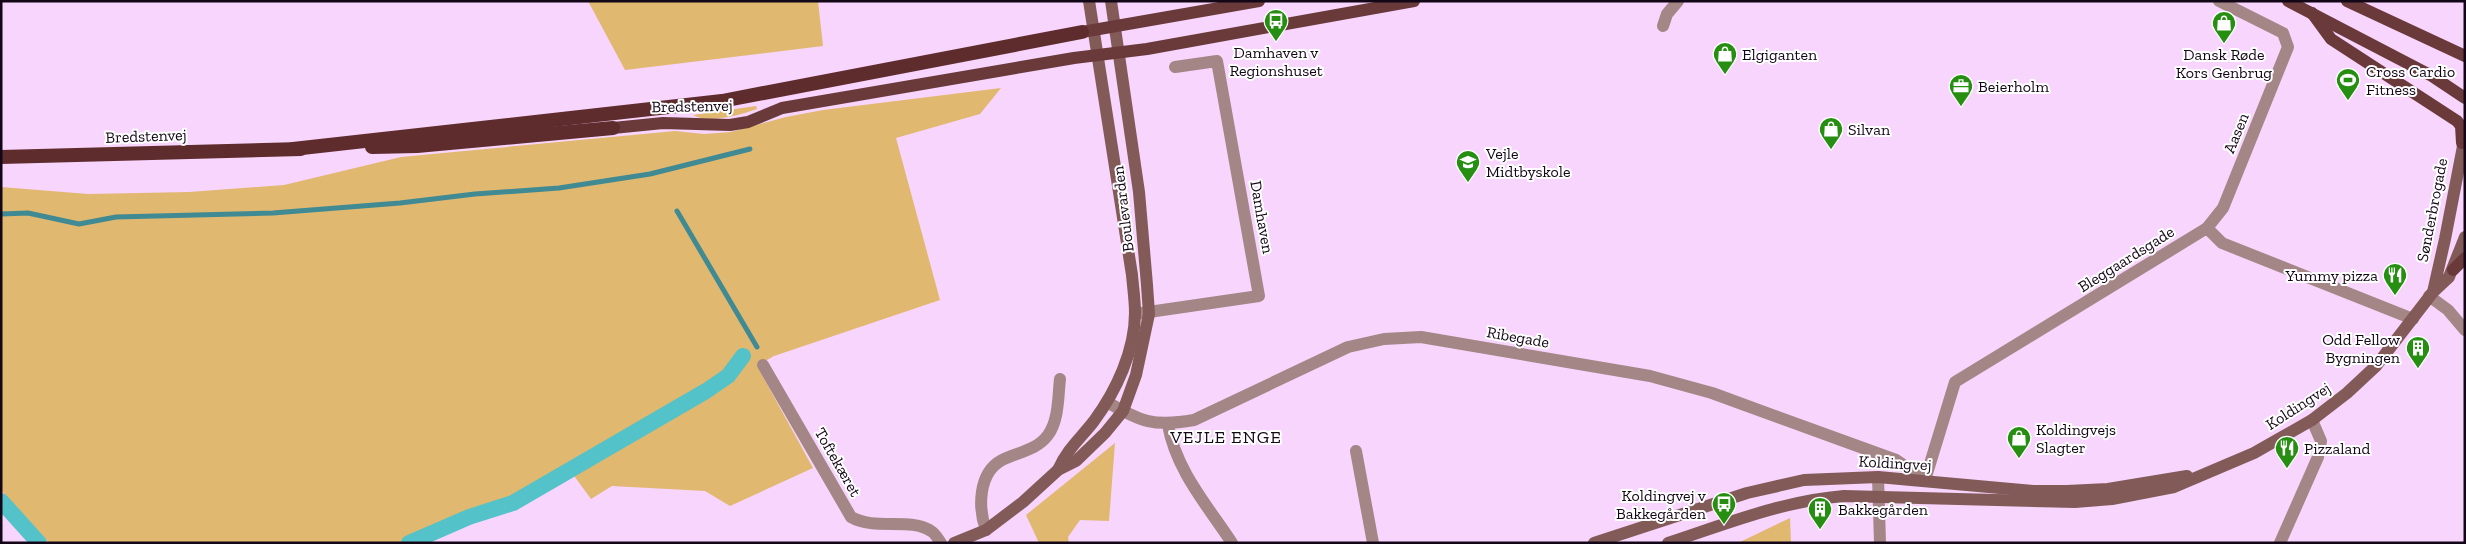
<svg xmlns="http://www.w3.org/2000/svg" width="2466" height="544" viewBox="0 0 2466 544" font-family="'Zilla Slab',serif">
<rect width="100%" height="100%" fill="#f7d5fd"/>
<!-- green -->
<g fill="#e1b86f">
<path d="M588,1h230l5,45 -198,24z"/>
<path d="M1001,88l-21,26 -84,24 44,162 -166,56 -17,10 56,102 -83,38 -25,-15 -93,-5 -21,13 -19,-26 -156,70h-367l-48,-53v-303l87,7 101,-2 95,-7 117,-28 274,-26 29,3 27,-2 55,-15 37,-7z"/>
<path d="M756,106l1,3c-17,6 -48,15 -64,6z"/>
<path d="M1115,443l-6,78 -29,-1 -12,17 1,6h-30l-13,-28z"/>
<path d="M1790,518l1,25h-53l2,-1z"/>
</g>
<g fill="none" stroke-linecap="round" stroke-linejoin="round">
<!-- stream -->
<g stroke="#408a93" stroke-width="5">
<path d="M677,211l80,136"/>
<path d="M1,214l27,-1 51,11 37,-7 157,-4 127,-10 75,-9 84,-6 91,-14 100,-25"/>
</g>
<!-- canal -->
<g stroke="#53c2c9" stroke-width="16">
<path d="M1,501l38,42"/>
<path d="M409,543l60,-26 44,-14 193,-112 22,-15 15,-20"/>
</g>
<!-- minor -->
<g stroke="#a38685" stroke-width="12">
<path d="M1663,26l4,-12 11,-13"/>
<path d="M2207,228l16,-20 65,-161 -5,-14 -64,-32"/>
<path d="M2429,296l19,14 17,20"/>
<path d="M1135,314l124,-18 -42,-235 -42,6"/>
<path d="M763,365l88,152c24,14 59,0 80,14 4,2 7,8 10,12"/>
<path d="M1107,402c34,20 47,25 87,18l154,-73 36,-8 37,-2 229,39 62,17 184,67 29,20 30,-98 252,-154 15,15 191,76"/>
<path d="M1168,425c8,45 39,80 64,118"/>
<path d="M1356,451l17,92"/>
<path d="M1878,477l2,66"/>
<path d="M986,530c-8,-22 -8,-57 16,-70 16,-8 34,-9 46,-25 11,-15 10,-39 12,-56"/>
<path d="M2280,543l38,-86 3,-16 -9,-21"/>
</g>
<!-- secondary -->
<g stroke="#825a58" stroke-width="12">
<path d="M2433,292l12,-53 20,-103"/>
<path d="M1058,470c10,-22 22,-31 36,-49 22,-30 41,-70 41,-108 0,-13 -2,-26 -3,-38l-43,-274"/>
<path d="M954,543l32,-13 37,-28 35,-32 18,-9 29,-28 18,-22 13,-36 13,-61 -2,-29 -8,-93 -28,-191"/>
<path d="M1594,543l153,-50 57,-13 74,-3 155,14h34l41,-2 79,-13"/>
<path d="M1668,543c58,-19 114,-42 176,-47l231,6 37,-3 62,-12 80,-34 58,-33 35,-27 29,-27 57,-74 16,-15 16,-40"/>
</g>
<!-- primary -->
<g stroke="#6a3a3a" stroke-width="12">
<path d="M2288,1l144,75 33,22"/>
<path d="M2347,1l118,55"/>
<path d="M2312,13l19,26 126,82 4,5 1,17"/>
<path d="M1082,32l177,-31"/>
<path d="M613,128l50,-5 67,2 18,-3 34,-14 292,-50 73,-9 267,-48"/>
<path d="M2453,270l12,-12"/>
</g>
<!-- trunk -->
<g stroke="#5f2c2d" stroke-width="14">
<path d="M372,147l45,-1 196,-18"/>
<path d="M293,149l429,-48 360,-69"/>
<path d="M1,157l300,-8"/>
</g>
</g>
<!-- icons -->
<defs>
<g id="bus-pin" transform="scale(1.25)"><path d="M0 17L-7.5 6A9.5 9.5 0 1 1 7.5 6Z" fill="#268f12" stroke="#fff"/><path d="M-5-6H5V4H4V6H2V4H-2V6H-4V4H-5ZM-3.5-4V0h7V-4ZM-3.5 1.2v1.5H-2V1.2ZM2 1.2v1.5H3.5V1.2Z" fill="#fff"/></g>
<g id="shop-pin" transform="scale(1.25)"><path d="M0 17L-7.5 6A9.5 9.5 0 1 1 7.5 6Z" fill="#268f12" stroke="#fff"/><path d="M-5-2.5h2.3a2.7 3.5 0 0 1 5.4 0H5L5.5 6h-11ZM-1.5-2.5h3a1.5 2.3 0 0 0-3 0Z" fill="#fff"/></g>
<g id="stadium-pin" transform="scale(1.25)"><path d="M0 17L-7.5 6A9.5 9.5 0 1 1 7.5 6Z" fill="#268f12" stroke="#fff"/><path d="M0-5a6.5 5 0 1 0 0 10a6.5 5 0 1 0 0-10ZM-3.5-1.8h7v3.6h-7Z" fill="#fff"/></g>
<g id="office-pin" transform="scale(1.25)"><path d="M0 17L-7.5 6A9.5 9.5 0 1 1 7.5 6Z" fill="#268f12" stroke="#fff"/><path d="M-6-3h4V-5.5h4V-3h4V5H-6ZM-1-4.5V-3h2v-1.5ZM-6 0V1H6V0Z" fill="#fff"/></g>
<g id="school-pin" transform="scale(1.25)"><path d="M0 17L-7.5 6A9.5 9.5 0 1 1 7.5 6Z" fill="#268f12" stroke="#fff"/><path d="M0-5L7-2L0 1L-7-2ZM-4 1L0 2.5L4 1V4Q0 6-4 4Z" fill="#fff"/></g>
<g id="restaurant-pin" transform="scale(1.25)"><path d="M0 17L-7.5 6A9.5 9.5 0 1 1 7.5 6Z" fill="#268f12" stroke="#fff"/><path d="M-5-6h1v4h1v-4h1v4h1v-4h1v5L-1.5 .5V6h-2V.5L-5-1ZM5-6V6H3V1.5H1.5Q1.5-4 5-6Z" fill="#fff"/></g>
<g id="building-pin" transform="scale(1.25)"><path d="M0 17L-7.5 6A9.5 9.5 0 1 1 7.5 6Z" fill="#268f12" stroke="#fff"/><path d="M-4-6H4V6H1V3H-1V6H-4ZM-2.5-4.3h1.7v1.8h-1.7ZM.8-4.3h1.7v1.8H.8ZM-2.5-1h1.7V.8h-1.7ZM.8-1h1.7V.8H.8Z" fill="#fff"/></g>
</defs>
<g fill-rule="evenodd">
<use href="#bus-pin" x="1276" y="21"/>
<use href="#shop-pin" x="2224" y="23"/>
<use href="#shop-pin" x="1725" y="54"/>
<use href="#stadium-pin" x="2348" y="80"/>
<use href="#office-pin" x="1961" y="86"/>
<use href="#shop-pin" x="1831" y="129"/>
<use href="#school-pin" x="1468" y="162"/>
<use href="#restaurant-pin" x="2395" y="275"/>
<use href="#building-pin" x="2418" y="348"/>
<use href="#shop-pin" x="2019" y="438"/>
<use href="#restaurant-pin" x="2287" y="448"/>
<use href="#bus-pin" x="1724" y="504"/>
<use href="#building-pin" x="1820" y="509"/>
</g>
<g text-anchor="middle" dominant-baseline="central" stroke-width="4" stroke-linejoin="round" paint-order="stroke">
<!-- poi labels -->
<g font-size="16" fill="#130616" stroke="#fff" text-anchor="start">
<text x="1276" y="52" text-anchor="middle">Damhaven v<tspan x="1276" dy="18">Regionshuset</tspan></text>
<text x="1742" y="54">Elgiganten</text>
<text x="2224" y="54" text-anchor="middle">Dansk Røde<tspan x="2224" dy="18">Kors Genbrug</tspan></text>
<text x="2366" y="71">Cross Cardio<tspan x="2366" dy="18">Fitness</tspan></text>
<text x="1978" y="86">Beierholm</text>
<text x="1848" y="129">Silvan</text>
<text x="1486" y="153">Vejle<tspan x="1486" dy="18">Midtbyskole</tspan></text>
<text x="2378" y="275" text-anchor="end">Yummy pizza</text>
<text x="2400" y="339" text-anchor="end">Odd Fellow<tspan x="2400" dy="18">Bygningen</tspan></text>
<text x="2036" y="429">Koldingvejs<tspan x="2036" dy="18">Slagter</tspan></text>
<text x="2304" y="448">Pizzaland</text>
<text x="1706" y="495" text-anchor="end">Koldingvej v<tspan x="1706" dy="18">Bakkegården</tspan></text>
<text x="1838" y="509">Bakkegården</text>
</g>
<!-- street labels -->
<g font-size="16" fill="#130616" stroke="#fff">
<text transform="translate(692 106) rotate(-1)">Bredstenvej</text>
<text transform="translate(2236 133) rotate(-68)">Aasen</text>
<text transform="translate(146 136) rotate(-2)">Bredstenvej</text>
<text transform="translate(1123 209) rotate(-97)">Boulevarden</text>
<text transform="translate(2432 210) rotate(-79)">Sønderbrogade</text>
<text transform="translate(1262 217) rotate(80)">Damhaven</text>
<text transform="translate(2126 259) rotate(-32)">Bleggaardsgade</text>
<text transform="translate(1518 337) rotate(10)">Ribegade</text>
<text transform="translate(2298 406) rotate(-33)">Koldingvej</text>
<text transform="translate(838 462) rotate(60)">Toftekæret</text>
<text transform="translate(1895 463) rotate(3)">Koldingvej</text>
</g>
<!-- neighbourhood labels -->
<g font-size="18" letter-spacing="1" fill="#130616" stroke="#fff">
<text x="1226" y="437">VEJLE ENGE</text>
</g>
</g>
<!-- border -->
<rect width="2466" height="544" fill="none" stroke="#130616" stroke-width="5"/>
</svg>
